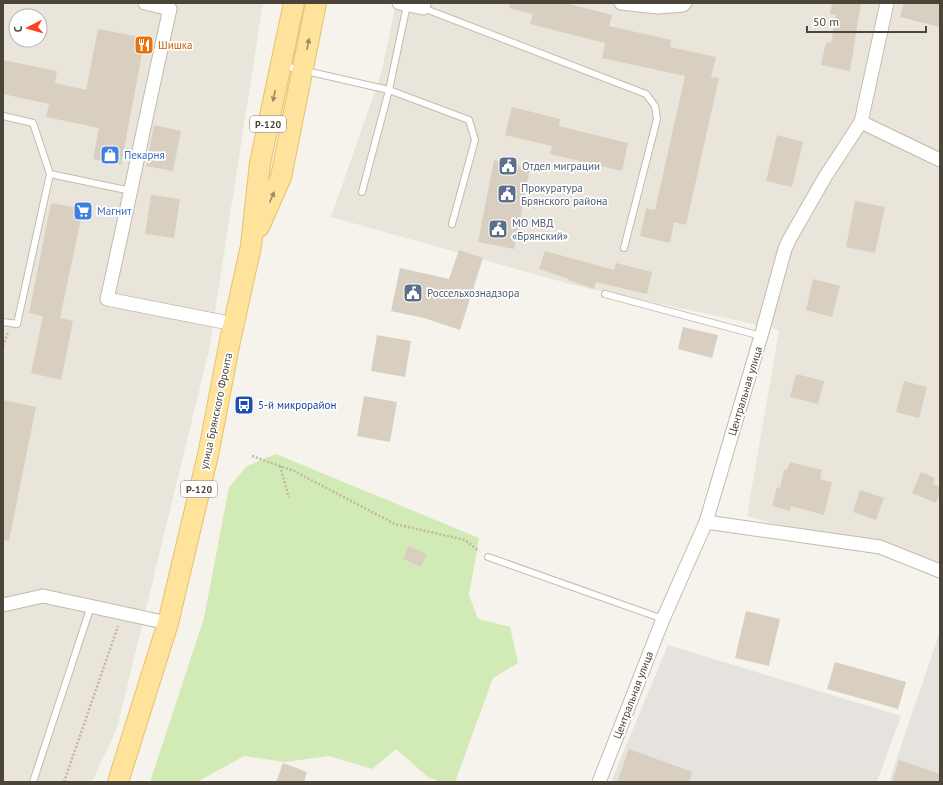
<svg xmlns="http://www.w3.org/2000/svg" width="943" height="785" viewBox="0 0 943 785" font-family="'PT Sans',sans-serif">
<rect width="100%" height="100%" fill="#f6f3ec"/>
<!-- residential -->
<g fill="#eae5da" fill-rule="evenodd">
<path d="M3,3h260l-54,347 -92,378 -25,54h-89zM16,16h24v24h-24z"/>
<path d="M396,3h544v567l-193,-54 32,-186 -48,-11 -154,-33 -246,-69 50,-143z"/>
</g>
<!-- industrial -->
<g fill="#e6e2dd">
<path d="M940,631v151h-51z"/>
<path d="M668,645l233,71 -24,66h-266z"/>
</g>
<!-- green -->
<path fill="#d2eab5" d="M276,454l203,84 -10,57 9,24 32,8 8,36 -25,15 -38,104h-14l-13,-5 -32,-28 -24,20 -43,-13 -44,6 -41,-6 -47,26h-47l54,-164 25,-131 18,-21z"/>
<!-- building -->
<g fill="#d8cfc1">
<path d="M510,3h55l47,12 -3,11 62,14 -1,7 46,10 -5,20 8,1 -33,147 -12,-3 -4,21 -30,-7 6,-28 9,2 30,-134 -83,-18 3,-15 -75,-19 3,-10 -24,-6z"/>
<path d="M832,3h29l-11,68 -29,-6 5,-23 5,1 5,-28 -6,-1z"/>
<path d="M904,3h36v24l-40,-10z"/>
<path d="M98,29l47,9 -24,127 -28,-6 6,-31 -53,-11 3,-13 -46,-10v-34l54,11 -2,12 31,7z"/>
<path d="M512,107l48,12 -1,7 69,17 -6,28 -72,-17 2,-8 -47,-11z"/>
<path d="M154,125l27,6 -8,40 -27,-5z"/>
<path d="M777,135l26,7 -11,45 -26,-6z"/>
<path d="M494,160l36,8 -16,81 -36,-7z"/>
<path d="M151,195l29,4 -6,39 -29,-4z"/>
<path d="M855,201l30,6 -10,46 -29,-6z"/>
<path d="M51,203l32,6 -23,109 13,3 -12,59 -30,-7 12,-57 -14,-3z"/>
<path d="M459,250l24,8 -23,72 -36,-12 -33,-7 9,-43 49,11z"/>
<path d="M545,251l69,19 2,-7 36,9 -5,22 -51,-12 -2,7 -26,-9 1,-1 -30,-10z"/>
<path d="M813,279l27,7 -8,31 -26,-7z"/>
<path d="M683,327l35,8 -6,23 -34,-9z"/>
<path d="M377,335l34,6 -6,36 -34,-6z"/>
<path d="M796,374l28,7 -6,23 -28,-7z"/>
<path d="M904,381l23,6 -8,31 -23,-6z"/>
<path d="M364,396l33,6 -7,40 -33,-6z"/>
<path d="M3,400l33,7 -27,134 -6,-1z"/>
<path d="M790,462l32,8 -2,9 12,3 -8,33 -33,-9 -1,5 -18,-5 5,-19 3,1 4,-18h3z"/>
<path d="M921,472l14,6 -2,6 7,3v6l-4,10 -24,-10z"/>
<path d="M860,490l24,8 -8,22 -23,-8z"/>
<path d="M409,546l18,8 -6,13 -18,-8z"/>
<path d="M746,611l34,8 -11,47 -34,-8z"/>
<path d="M835,662l71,20 -8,27 -71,-20z"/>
<path d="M629,749l63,23 -3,10h-72z"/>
<path d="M899,760l41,14v8h-48z"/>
<path d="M283,763l24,9 -3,10h-28z"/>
</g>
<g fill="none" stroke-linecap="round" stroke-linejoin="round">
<!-- service casing -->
<g stroke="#c2bbae" stroke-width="8">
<g id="service">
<path d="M407,5l-18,85 80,30 6,20 -23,84"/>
<path d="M423,8l223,86 9,12 2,13 -33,129"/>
<path d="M284,66l105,24 -27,102"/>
<path d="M3,116l30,7 17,51 81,17"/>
<path d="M605,294l156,42"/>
<path d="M3,322l14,2 33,-150"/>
<path d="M488,557l175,62"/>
<path d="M33,782l58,-176"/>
</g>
</g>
<!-- minor casing -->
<g stroke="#c2bbae" stroke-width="15">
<g id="minor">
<path d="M145,3l25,6c-22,96 -41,193 -63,290l127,25"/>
<path d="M399,3l24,5 1,-5"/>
<path d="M621,3l37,4 25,-2 2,-2"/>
<path d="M861,122l79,38"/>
<path d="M706,522l174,25 60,24"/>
<path d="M3,605l40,-9 125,27"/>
<path d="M599,782l64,-163 43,-97 55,-186 24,-87 4,-9 36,-63 36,-55 26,-119"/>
</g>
</g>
<!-- primary casing -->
<g stroke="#e6c16a" stroke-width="22">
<g id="primary">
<path d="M259,227l22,-50 35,-174"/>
<path d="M118,782l50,-159 40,-168 22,-114 21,-95 9,-83 34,-160"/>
</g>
</g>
<!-- path -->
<g stroke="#c4b79f" stroke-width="2.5" stroke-dasharray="2 2" stroke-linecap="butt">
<path d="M3,346l5,-14"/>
<path d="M252,456l42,15 101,53 70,16 14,11"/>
<path d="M280,466l9,32"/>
<path d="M64,782l54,-156"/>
</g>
<!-- service -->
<use href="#service" stroke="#fff" stroke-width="6"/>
<!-- minor -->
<use href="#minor" stroke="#fff" stroke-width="13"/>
<!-- primary -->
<use href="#primary" stroke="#ffe39c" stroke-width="20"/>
</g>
<!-- one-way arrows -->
<defs><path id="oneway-solid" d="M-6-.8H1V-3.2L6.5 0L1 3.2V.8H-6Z"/></defs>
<g fill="#9c8c66">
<use href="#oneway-solid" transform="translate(308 44) rotate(-79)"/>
<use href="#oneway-solid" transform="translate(274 96) rotate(102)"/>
<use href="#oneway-solid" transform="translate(272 197) rotate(-66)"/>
</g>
<!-- icons -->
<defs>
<g id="restaurant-square" transform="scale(1)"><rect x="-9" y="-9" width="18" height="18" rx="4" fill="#e8710a" stroke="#fff"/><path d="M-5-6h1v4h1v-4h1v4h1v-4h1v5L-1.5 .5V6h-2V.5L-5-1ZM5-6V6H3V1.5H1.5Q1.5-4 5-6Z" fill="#fff"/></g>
<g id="shop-square" transform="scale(1)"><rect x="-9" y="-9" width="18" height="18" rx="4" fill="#3f7fe0" stroke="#fff"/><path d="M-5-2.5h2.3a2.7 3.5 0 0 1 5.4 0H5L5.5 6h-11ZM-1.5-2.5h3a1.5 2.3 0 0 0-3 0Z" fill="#fff"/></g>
<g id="civic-square" transform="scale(1)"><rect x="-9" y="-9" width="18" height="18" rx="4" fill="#5c6f8a" stroke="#fff"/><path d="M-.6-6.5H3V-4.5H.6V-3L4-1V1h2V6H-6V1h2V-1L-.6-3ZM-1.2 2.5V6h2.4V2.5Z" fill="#fff"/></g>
<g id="supermarket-square" transform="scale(1)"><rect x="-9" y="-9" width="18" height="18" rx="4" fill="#3f7fe0" stroke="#fff"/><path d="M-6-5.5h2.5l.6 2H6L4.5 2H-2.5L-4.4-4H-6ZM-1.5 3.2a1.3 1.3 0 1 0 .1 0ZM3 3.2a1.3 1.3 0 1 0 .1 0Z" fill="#fff"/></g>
<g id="bus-square" transform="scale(1)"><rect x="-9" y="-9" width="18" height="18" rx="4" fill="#1a4fb4" stroke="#fff"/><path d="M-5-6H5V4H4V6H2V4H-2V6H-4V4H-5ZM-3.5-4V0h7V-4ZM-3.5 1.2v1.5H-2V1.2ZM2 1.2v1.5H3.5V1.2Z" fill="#fff"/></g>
</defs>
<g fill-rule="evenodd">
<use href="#restaurant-square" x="144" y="45"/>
<use href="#shop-square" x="110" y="155"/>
<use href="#civic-square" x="508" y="166"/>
<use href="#civic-square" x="507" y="194"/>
<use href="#supermarket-square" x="83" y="211"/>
<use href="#civic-square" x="498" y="229"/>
<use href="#civic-square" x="413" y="293"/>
<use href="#bus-square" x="244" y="405"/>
</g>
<g text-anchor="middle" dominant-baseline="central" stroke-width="3.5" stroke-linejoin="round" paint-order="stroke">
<!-- shield labels -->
<g fill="#fff" stroke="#817c74" stroke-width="1">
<rect x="250" y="116" width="36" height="16" rx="3"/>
<rect x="181" y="481" width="36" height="16" rx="3"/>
</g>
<g font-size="10" font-weight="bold" fill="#4b4439">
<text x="268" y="124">Р-120</text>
<text x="199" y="489">Р-120</text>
</g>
<!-- food labels -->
<g font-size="11" fill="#c56008" stroke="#fff" text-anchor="start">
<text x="158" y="45">Шишка</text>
</g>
<!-- shop labels -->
<g font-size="11" fill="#366cbe" stroke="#fff" text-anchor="start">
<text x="124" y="155">Пекарня</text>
<text x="97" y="211">Магнит</text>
</g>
<!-- service labels -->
<g font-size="11" fill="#4e5e75" stroke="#fff" text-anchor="start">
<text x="522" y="166">Отдел миграции</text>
<text x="521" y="188">Прокуратура<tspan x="521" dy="13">Брянского района</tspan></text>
<text x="512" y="223">МО МВД<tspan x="512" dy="13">«Брянский»</tspan></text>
<text x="427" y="293">Россельхознадзора</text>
</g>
<!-- street labels -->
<g font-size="11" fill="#4b4439" stroke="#fff">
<text transform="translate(745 391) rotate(-73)">Центральная улица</text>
<text transform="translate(216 411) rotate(-78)">улица Брянского Фронта</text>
<text transform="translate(633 695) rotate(-69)">Центральная улица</text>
</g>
<!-- transit labels -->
<g font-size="11" fill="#164399" stroke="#fff" text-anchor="start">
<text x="258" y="405">5-й микрорайон</text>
</g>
</g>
<!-- border -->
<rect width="943" height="785" fill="none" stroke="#4b4439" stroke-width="8"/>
<!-- north arrow -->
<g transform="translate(28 28) rotate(264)"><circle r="19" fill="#ffffff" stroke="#b7b4b0"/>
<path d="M0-3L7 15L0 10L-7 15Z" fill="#fc3f1d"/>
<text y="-6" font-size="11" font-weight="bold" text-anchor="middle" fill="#4b4439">С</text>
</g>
<!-- scale -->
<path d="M807 26v6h119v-6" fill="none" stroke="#4b4439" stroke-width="2"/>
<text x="813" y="26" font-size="12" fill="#4b4439" stroke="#ffffff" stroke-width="3" paint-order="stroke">50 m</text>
</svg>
